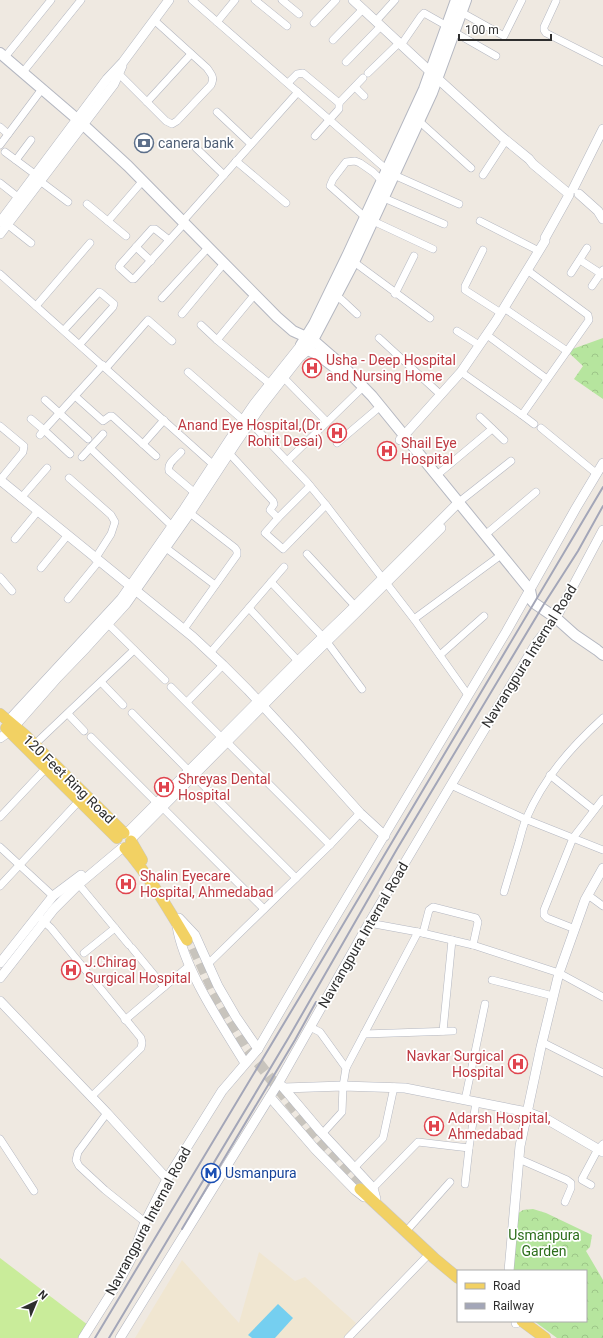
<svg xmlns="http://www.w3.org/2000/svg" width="603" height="1338" viewBox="0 0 603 1338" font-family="Roboto,sans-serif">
<defs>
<pattern id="forest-crowns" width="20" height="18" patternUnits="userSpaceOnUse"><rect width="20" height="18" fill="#b6e59e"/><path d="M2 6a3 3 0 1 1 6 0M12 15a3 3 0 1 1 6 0" fill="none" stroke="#9dc588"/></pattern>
</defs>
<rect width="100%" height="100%" fill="#efe9e1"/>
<!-- education -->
<path fill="#f0e6d1" d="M259,1252l36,29 10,-4 51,46 -12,15h-209l47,-78 57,63z"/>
<!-- forest -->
<g fill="url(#forest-crowns)">
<path d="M603,338v61l-29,-20 9,-13 -16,-15z"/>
<path d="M533,1209l13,4 46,22 -2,12 -4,4 17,29v58h-46l-23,-17h52v-50h-73l4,-57 6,-4z"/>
</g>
<!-- pitch -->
<path fill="#c9ec9a" d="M0,1258l88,67 -8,13h-80z"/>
<!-- water -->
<path fill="#75cff0" d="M278,1304l15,14 -18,20h-23l-4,-3z"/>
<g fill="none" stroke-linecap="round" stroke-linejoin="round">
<!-- primary-tunnel -->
<path stroke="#c8c4bd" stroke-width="11" stroke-dasharray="11 5.5" stroke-linecap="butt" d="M187,933l27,59 32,55 64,82 53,57"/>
<!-- minor casing -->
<g stroke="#b4b7c1" stroke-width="8">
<g id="minor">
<path d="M192,0l195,170"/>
<path d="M255,0l32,26"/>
<path d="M282,0l17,14"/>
<path d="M556,1l-12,26v3l2,3 57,29"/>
<path d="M461,12l43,24 18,-36"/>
<path d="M376,21l19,-21"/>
<path d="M217,22l18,-22"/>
<path d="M314,23l22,-23"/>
<path d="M454,32l42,24"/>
<path d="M333,40l30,-31"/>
<path d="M401,45l20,-29 3,-3 23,13"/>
<path d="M5,57l46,-57"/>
<path d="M346,62l35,-36"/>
<path d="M116,71l50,50 6,3 5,-3 34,-36c4,-8 0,-11 -4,-17l-53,-48"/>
<path d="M23,72l58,-72"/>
<path d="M368,73l31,-30"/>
<path d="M288,83l9,-9 6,-1 36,30v6l-24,27"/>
<path d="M355,87l9,9"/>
<path d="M147,102l44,-48"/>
<path d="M339,103l24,-25"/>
<path d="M217,112l34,32"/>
<path d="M419,121l52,47"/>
<path d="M0,127l8,7"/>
<path d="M0,145l39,-52"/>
<path d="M196,148l28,27"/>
<path d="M5,152l31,23"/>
<path d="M16,160l15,-20"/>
<path d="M236,161l50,42"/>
<path d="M394,175l65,29"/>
<path d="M483,175l23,-35"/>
<path d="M40,181l28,21"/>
<path d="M0,183l19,15"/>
<path d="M384,198l60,26"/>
<path d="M87,204l39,32"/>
<path d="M365,217l-35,-31 3,-7 13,-17 9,-1 5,2 13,9 8,8"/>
<path d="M108,221l32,-37"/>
<path d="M183,221l115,-129"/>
<path d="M373,221l60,28"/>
<path d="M480,221l59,30"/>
<path d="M7,224l24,19"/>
<path d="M169,240l-14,-11h-3l-32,36 -1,2 2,2 11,10h2l48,-53"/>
<path d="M136,247l15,14"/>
<path d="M483,250l-18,36v4l36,23"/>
<path d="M580,260l23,15"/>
<path d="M354,262l76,56"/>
<path d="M571,273l16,-25"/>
<path d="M0,274l217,194"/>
<path d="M592,286l11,-16"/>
<path d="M395,294l19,-38"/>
<path d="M336,296l6,4 15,14"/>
<path d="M162,298l43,-47"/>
<path d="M251,299l-34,41 53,44"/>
<path d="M36,306l54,-63"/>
<path d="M504,308l63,43"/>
<path d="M182,314l39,-47"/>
<path d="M201,325l16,15"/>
<path d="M64,330l35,-38 2,1 13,11 -1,3 -33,37"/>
<path d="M457,331l22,14"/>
<path d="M487,335l60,44"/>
<path d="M379,338l62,57"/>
<path d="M106,368l42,-48 24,21"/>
<path d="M188,372l55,48"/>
<path d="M461,372l61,43 67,-95 -1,-5 -61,-45"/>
<path d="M284,378l43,44"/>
<path d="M75,396l28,25 7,-5h2l44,40"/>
<path d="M45,400l43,39"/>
<path d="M522,415l12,9"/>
<path d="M480,417l24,23"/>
<path d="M31,419l13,11 -4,5"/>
<path d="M250,422l57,60 19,23 88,114 54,76"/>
<path d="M0,426l24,20 -1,6 -23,28"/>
<path d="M541,428l56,46"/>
<path d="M337,443l39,-33"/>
<path d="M143,444l21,-24"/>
<path d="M90,448l82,78"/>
<path d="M181,452c-5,6 -14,11 -12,19l26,22"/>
<path d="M229,453l44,48 1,3 -4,6 8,8 32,-32"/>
<path d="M70,454l-26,-24 59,-65"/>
<path d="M82,457l21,-23"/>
<path d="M287,461l72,-70"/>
<path d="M437,475l55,-46"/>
<path d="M69,478l42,37 4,7 -4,12 -16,25"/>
<path d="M21,498l26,-30"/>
<path d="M459,502l52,-41"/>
<path d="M278,518l-13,15 18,16 43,-44"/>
<path d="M485,535l51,-43"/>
<path d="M15,539l23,-28"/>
<path d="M166,548l49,37"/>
<path d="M307,554l48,52"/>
<path d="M41,568l26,-32"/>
<path d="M0,577l12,14"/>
<path d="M271,582l52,55"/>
<path d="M68,599l31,-38"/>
<path d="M249,608l49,53"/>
<path d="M414,619l83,-61"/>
<path d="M108,624l57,56"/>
<path d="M184,629l53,-74v-4l-2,-3 -45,-35"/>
<path d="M327,642l35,47"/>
<path d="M210,653l74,-86"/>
<path d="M440,655l44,-39"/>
<path d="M101,682l22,23"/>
<path d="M171,687l51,51"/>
<path d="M187,702l36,-37"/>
<path d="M132,713l57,58"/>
<path d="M68,714l16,17"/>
<path d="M91,737l66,66"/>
<path d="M227,742l103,103"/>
<path d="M34,745l100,-95"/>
<path d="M550,775l44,35"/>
<path d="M194,776l102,102"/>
<path d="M451,785l74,34 78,31"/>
<path d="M162,807l102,102"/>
<path d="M0,817l46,-49"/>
<path d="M0,847l53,49"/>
<path d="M76,881l53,64"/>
<path d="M0,886l79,-85"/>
<path d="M504,892c5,-17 10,-33 15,-50 2,-8 4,-16 7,-23 18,-41 44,-71 77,-101"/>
<path d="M588,895l15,11"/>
<path d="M41,919l10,9 90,110 1,5 -1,5 -50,49"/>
<path d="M369,923l49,9 55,13 86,28 44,24"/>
<path d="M575,929l-28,-11 -3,-3v-5l29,-72 30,-39"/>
<path d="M423,933l6,-23 4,-3 43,11 2,4 -5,23"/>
<path d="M132,948l32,39"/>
<path d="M84,953l31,-25"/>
<path d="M208,964l122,-119 30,-32"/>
<path d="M492,980l61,16"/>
<path d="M125,1020l65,-55"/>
<path d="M310,1027l10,5 26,36"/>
<path d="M443,1031l9,-91"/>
<path d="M364,1034l89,-3"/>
<path d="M542,1042l61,31"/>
<path d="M465,1100l20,-96"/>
<path d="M107,1113l-29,39 -2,8 3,6 26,24 40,32"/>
<path d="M322,1134l20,-22 1,-26 3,-18 72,-136"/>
<path d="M0,1139l34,52"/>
<path d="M519,1159l48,21 4,3v5l-6,14"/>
<path d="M354,1168l29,-30 11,-51"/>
<path d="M465,1184l4,-36"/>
<path d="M591,1185l-9,-5v-1l16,-30 5,-5"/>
<path d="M373,1188l45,-46 51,6 7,-46"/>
<path d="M409,1228l41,-46"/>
<path d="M348,1338l81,-84"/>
</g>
</g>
<!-- tertiary casing -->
<g stroke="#b4b7c1" stroke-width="10">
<g id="tertiary">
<path d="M353,0l84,78 65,59 27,22 4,5 36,30"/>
<path d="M573,189l30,-60"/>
<path d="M579,194l19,17 5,8"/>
<path d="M0,222l107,-143 16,-17 46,-62"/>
<path d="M0,234l114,-150 8,-18"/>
<path d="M400,440l61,-68 35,-51 49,-80v-3l24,-43"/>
<path d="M0,480l193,157 30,28 25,25 51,55 61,68 25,23"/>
<path d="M8,721l113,-122 63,-90 46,-70 24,-35 47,-59"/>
<path d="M14,727l44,-50 28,-29 40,-44 64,-91 46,-70 24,-35 39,-50 9,-8"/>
<path d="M0,738l10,-7"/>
<path d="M126,834l172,-173 57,-55 104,-104"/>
<path d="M131,839l166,-168 59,-58 85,-85"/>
<path d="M179,918l16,17 23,51 18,31 22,32"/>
<path d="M177,926c7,44 45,99 68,137"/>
<path d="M0,963l53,-67 28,-21"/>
<path d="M0,978l54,-69 25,-25 43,-36"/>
<path d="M0,1001l107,112 60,66"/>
<path d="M282,1086l38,45 53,57 3,11"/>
<path d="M284,1088l59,-2 62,2 71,14 51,10 21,8 55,32"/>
<path d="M270,1097l45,52 40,41 9,7"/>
<path d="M509,1271l11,-125 21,-99 18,-74 26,-73 18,-32"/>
<path d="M516,1323v-2"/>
<path d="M83,1338l39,-62 10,-19 13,-35 22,-43 55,-88 36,-42 63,-108 185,-309 70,-124 27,-45"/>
<path d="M120,1338l159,-256 90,-159 82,-138 86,-143 19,-24 47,-88"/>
</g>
</g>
<!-- secondary casing -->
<g stroke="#b4b7c1" stroke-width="12">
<g id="secondary">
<path d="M466,0l-34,93 -78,169 -41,78 31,27 28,29 158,194 2,10"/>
<path d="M0,53l77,66 51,47 149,151 16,14 20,9 -5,10 -7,-5 13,-21 34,-70 76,-165 32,-89"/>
<path d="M308,350l10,5 20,15"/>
<path d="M528,596l6,7 22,15 19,17 22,15 6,5"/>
</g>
</g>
<!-- primary casing -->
<g stroke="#c9c9c9" stroke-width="12">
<g id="primary">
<path d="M0,714l25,21 99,98"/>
<path d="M6,728l13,13 98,97"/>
<path d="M131,841l11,19"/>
<path d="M125,848c23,26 44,62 62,92"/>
<path d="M360,1189l74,69 24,20"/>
<path d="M522,1321l23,17"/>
</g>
</g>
<!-- minor -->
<use href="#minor" stroke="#fff" stroke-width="7"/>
<!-- tertiary -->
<use href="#tertiary" stroke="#fff" stroke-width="9"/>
<!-- secondary -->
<use href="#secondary" stroke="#fff" stroke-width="10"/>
<!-- primary -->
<use href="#primary" stroke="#f2d163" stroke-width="11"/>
<!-- rail -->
<g stroke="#a3a6b8" stroke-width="2">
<path d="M182,1229l113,-189 21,-38"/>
<path d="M95,1338l224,-373 284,-478"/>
<path d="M109,1338l180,-301 108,-188 147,-245 34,-53 25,-45"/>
</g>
</g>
<!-- icons -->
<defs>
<g id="bank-ring" transform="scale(1)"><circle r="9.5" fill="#fff" stroke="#5c6f8a" stroke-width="1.5"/><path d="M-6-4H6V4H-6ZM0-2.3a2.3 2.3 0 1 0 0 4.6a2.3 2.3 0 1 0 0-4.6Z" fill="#5c6f8a"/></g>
<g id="hospital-ring" transform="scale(1)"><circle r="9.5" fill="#fff" stroke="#e0444e" stroke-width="1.5"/><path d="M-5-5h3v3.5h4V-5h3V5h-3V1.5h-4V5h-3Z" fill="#e0444e"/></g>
<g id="metro-ring" transform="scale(1)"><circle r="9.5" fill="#fff" stroke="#1a4fb4" stroke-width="1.5"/><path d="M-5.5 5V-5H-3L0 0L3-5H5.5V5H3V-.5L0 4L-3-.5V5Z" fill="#1a4fb4"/></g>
</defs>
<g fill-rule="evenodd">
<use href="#bank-ring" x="144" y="143"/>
<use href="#hospital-ring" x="312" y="368"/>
<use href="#hospital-ring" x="337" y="433"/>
<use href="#hospital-ring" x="387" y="451"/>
<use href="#hospital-ring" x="164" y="787"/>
<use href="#hospital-ring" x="126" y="884"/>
<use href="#hospital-ring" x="71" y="970"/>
<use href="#hospital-ring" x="518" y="1064"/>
<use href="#hospital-ring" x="434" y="1126"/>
<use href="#metro-ring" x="211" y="1173"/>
</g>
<g text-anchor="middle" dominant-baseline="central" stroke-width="3.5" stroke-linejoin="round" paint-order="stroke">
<!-- service labels -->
<g font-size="14" fill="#4e5e75" stroke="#fff" text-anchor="start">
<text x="158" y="143">canera bank</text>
</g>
<!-- health labels -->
<g font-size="14" fill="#be3a42" stroke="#fff" text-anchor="start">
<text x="326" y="360">Usha - Deep Hospital<tspan x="326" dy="16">and Nursing Home</tspan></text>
<text x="323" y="425" text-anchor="end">Anand Eye Hospital,(Dr.<tspan x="323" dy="16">Rohit Desai)</tspan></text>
<text x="401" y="443">Shail Eye<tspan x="401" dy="16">Hospital</tspan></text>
<text x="178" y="779">Shreyas Dental<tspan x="178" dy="16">Hospital</tspan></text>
<text x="140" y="876">Shalin Eyecare<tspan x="140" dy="16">Hospital, Ahmedabad</tspan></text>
<text x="85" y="962">J.Chirag<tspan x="85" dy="16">Surgical Hospital</tspan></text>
<text x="504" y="1056" text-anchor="end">Navkar Surgical<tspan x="504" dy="16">Hospital</tspan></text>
<text x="448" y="1118">Adarsh Hospital,<tspan x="448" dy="16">Ahmedabad</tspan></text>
</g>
<!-- street labels -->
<g font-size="14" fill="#2e2e2e" stroke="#fff">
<text transform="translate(529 656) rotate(-58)">Navrangpura Internal Road</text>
<text transform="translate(69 779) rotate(44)">120 Feet Ring Road</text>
<text transform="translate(363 935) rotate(-60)">Navrangpura Internal Road</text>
<text transform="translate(148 1221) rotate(-62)">Navrangpura Internal Road</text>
</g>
<!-- transit labels -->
<g font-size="14" fill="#164399" stroke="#fff" text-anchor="start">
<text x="225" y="1173">Usmanpura</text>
</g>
<!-- park labels -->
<g font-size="14" fill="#2c6e1b" stroke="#fff">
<text x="544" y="1235">Usmanpura<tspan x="544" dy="16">Garden</tspan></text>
</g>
</g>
<!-- legend -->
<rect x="457" y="1270" width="130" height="52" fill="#ffffff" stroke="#ababab"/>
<rect x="465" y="1283" width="20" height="6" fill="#f2d163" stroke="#ababab"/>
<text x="493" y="1290" font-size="12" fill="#2e2e2e">Road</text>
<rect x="465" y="1303" width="20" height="6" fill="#a3a6b8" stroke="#ababab"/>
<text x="493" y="1310" font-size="12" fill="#2e2e2e">Railway</text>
<!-- north arrow -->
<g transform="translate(36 1302) rotate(44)" stroke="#ffffff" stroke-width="3" paint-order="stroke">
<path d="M0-3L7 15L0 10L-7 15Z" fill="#2e2e2e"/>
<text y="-6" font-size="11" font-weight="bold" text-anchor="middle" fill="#2e2e2e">N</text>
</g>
<!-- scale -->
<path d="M459 34v6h92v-6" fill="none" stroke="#2e2e2e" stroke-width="2"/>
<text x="465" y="34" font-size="12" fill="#2e2e2e" stroke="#ffffff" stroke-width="3" paint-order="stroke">100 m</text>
</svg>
